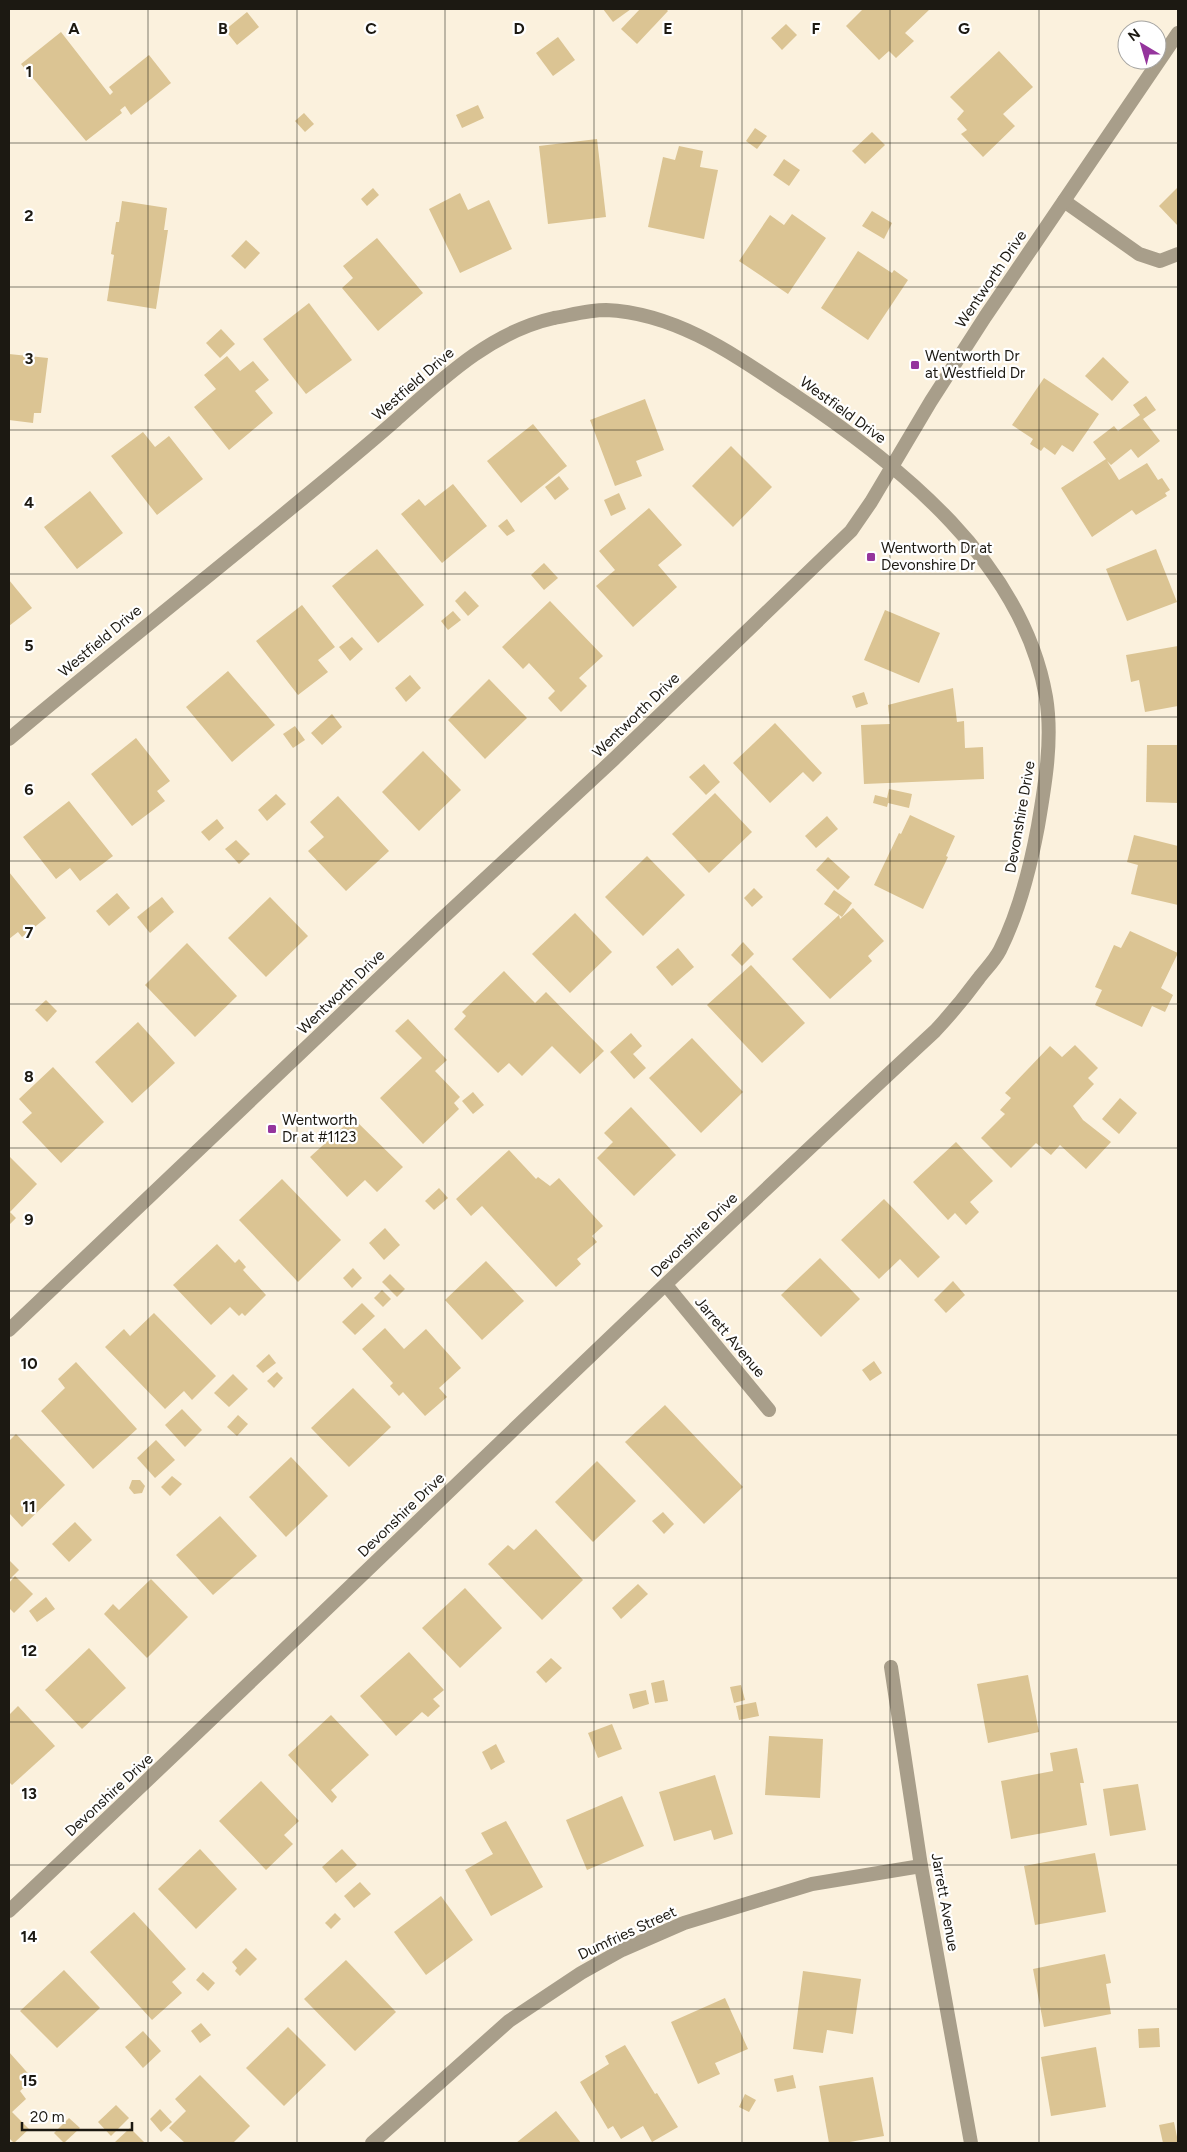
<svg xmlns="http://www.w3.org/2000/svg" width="1187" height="2152" viewBox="0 0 1187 2152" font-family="Figtree,sans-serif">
<rect width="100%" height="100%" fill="#fbf1dd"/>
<!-- building -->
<g fill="#dbc493">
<path d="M603,9h28l-18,13z"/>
<path d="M640,9h26l2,2 -31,33 -16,-15z"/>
<path d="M863,9h67l-25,24 9,8 -18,17 -7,-7 -10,9 -33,-34z"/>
<path d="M247,12l12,15 -22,18 -12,-15z"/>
<path d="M786,24l11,11 -15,15 -11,-12z"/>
<path d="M61,32l49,63 3,-3 -4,-5 40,-32 22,28 -40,32 -6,-9 -5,4 2,3 -36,28 -65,-77z"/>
<path d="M558,37l17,23 -22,16 -17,-23z"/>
<path d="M999,51l34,36 -30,27 12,12 -32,31 -22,-23 6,-4 -10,-11 7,-8 -14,-14z"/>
<path d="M478,105l6,13 -22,10 -6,-13z"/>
<path d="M304,113l10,11 -9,8 -10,-11z"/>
<path d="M755,128l12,8 -10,13 -11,-8z"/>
<path d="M872,132l13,13 -20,19 -13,-13z"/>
<path d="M597,139l9,78 -58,7 -9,-78z"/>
<path d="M679,146l24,5 -3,16 18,3 -14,69 -56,-12 15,-70 12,3z"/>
<path d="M784,159l16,11 -11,16 -16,-11z"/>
<path d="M1178,187v39l-19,-20z"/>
<path d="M373,188l6,7 -12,11 -6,-7z"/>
<path d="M460,193l8,17 21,-10 23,49 -52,24 -31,-64z"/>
<path d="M122,201l45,7 -3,22h4l-12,79 -49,-8 7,-46 -3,-1 5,-32h3z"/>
<path d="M872,211l20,12 -8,16 -22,-13z"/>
<path d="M792,214l34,24 -38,56 -49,-33 31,-46 14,10z"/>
<path d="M377,238l46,55 -45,38 -36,-43 11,-10 -10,-12z"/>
<path d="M246,240l14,13 -15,16 -14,-13z"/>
<path d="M858,251l34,22 2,-3 14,10 -40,60 -47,-32z"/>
<path d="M309,303l43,57 -46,34 -43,-55z"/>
<path d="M221,329l14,15 -15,14 -14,-15z"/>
<path d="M9,354l39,4 -7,55h-7l-1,10 -24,-3z"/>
<path d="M227,356l13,15 13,-10 16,19 -14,11 18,22 -44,37 -35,-43 22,-18 -12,-14z"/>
<path d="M1103,357l26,25 -17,19 -27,-25z"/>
<path d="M1044,378l55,36 -26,38 -11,-7 -7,10 -11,-8 -3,4 -11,-7 3,-5 -21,-14z"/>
<path d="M1146,396l10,14 -13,9 17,22 -22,17 -7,-9 -20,16 -4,-4 12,19 28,-17 11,17 4,-2 8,12 -5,3 2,3 -31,19 -4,-5 -40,27 -31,-49 45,-29 -13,-17 21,-16 4,5 22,-16 -7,-10z"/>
<path d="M645,399l19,51 -28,11 6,15 -27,10 -25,-66z"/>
<path d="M533,424l34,42 -46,37 -34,-42z"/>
<path d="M143,432l12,15 14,-11 34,43 -46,36 -46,-59z"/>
<path d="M731,446l41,41 -39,40 -41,-41z"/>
<path d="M559,476l10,13 -14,11 -10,-13z"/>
<path d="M453,484l34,42 -45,37 -41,-49 18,-15 6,7z"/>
<path d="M90,491l33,42 -46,36 -33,-42z"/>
<path d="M619,493l7,16 -15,7 -7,-16z"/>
<path d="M649,508l33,37 -24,20 19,22 -44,40 -37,-41 19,-16 -16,-19z"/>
<path d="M507,519l8,12 -8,5 -9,-10z"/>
<path d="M377,549l47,56 -46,38 -46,-57z"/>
<path d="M1156,549l21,53 -50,19 -21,-52z"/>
<path d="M544,563l14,15 -14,12 -13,-15z"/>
<path d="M9,580l23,28 -23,18z"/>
<path d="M465,591l14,15 -11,10 -13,-15z"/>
<path d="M550,601l53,55 -24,22 8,8 -26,26 -13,-14 7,-7 -26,-28 -6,6 -21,-22z"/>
<path d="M302,605l33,42 -17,13 10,12 -30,23 -42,-54z"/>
<path d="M885,610l55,23 -21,50 -55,-23z"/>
<path d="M453,611l8,9 -13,10 -7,-9z"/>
<path d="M352,637l11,12 -13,12 -11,-14z"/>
<path d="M1178,646v60l-33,6 -6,-32 -8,2 -5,-27z"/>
<path d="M228,671l47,54 -43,37 -46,-55z"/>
<path d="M410,675l11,13 -15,14 -11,-14z"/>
<path d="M489,679l38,39 -42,41 -37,-39z"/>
<path d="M953,688l4,34 7,-1 1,27 18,-1 1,32 -120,5 -3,-59 29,-1 -2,-19z"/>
<path d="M864,692l4,12 -12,4 -4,-12z"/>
<path d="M332,714l10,13 -20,18 -11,-12z"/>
<path d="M775,723l47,50 -9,9 -10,-10 -33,31 -37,-40z"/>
<path d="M295,726l10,14 -12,8 -10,-14z"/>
<path d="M136,738l34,43 -13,10 8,10 -33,25 -41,-52z"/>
<path d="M1147,745h31v58l-32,-1z"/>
<path d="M423,751l38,39 -42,41 -37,-39z"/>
<path d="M704,764l16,18 -14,13 -17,-18z"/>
<path d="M889,789l23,5 -3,14 -21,-5 -1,4 -14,-4 2,-8 12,3z"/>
<path d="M715,793l37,39 -43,41 -37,-39z"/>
<path d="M276,794l10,10 -19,17 -9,-11z"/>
<path d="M338,796l51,55 -43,40 -38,-40 16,-14 -14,-15z"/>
<path d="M69,801l44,55 -33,25 -10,-13 -14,11 -33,-42z"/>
<path d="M910,815l45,21 -9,20 2,1 -25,52 -49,-24 25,-52 2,1z"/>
<path d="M827,816l11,13 -22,19 -11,-12z"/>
<path d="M217,819l7,9 -15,13 -8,-9z"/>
<path d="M1134,835l44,11v59l-47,-11 7,-29 -11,-3z"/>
<path d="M236,840l14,14 -11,10 -14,-15z"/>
<path d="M647,856l38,39 -42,41 -38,-39z"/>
<path d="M828,857l22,20 -12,13 -22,-20z"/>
<path d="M9,872l37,46 -24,19 -4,-5 -9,7z"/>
<path d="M754,888l9,9 -11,10 -8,-9z"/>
<path d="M834,890l18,13 -10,14 -18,-13z"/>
<path d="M117,893l13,15 -21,18 -13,-15z"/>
<path d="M162,897l12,15 -24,21 -13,-16z"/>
<path d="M270,897l38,39 -42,41 -38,-39z"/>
<path d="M853,908l31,33 -16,15 4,5 -42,38 -38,-40 47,-44 1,4z"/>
<path d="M575,913l37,39 -42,41 -38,-39z"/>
<path d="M1130,931l48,22 -17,35 12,7 -8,17 -13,-6 -10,21 -47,-22 7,-15 -7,-3 19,-42 7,3z"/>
<path d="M743,942l11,12 -12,12 -11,-11z"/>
<path d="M187,943l50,53 -42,41 -50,-52z"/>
<path d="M678,948l16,19 -22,19 -16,-19z"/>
<path d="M751,965l54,58 -43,40 -55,-58z"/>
<path d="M504,971l31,32 11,-11 58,59 -24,23 -28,-28 -30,30 -13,-13 -11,10 -44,-44 12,-13 -4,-4z"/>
<path d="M46,1000l11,11 -10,11 -12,-12z"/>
<path d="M408,1019l39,41 -12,11 25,26 -6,6 5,6 -36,35 -43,-46 42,-40 -27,-27z"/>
<path d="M138,1022l37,41 -43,40 -37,-41z"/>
<path d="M631,1033l11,13 -9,8 13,14 -12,11 -24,-27z"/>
<path d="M692,1038l51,54 -42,41 -52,-55z"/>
<path d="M1075,1045l23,23 -10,10 6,6 -21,22 10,14 28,22 -25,27 -26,-24 -9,10 -15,-12 -25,25 -30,-30 24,-24 -5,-4 11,-12 -6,-5 45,-47 12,11z"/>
<path d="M53,1067l51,55 -43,41 -39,-41 10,-9 -13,-14z"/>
<path d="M473,1092l11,13 -11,9 -11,-13z"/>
<path d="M1120,1098l17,15 -18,21 -17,-15z"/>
<path d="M631,1107l45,48 -42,41 -37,-38 16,-16 -9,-9z"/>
<path d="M353,1118l50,49 -26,25 -12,-12 -18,17 -37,-40z"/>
<path d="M956,1142l37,39 -23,21 9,10 -13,13 -11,-12 -7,7 -35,-38z"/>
<path d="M509,1150l27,29 2,-2 12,9 9,-8 44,48 -11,10 5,6 -20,17 4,5 -25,23 -74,-81 -11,10 -15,-17z"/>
<path d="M9,1156l28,28 -27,28 6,6 -7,7z"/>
<path d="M282,1179l59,61 -43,42 -59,-62z"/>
<path d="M439,1188l9,10 -14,12 -9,-9z"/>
<path d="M884,1199l56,58 -22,21 -18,-19 -21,20 -38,-39z"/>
<path d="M385,1228l15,17 -16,15 -15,-17z"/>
<path d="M217,1244l18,19 4,-4 7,8 -3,3 23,25 -21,21 -3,-3 -3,3 -9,-9 -19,18 -38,-40z"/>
<path d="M820,1258l40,41 -39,38 -40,-42z"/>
<path d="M486,1261l38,40 -42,39 -37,-40z"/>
<path d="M353,1268l9,10 -10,10 -9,-10z"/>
<path d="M390,1274l15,15 -8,8 -15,-15z"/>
<path d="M953,1281l12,14 -19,18 -12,-13z"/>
<path d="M382,1290l9,9 -8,8 -9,-9z"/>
<path d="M362,1303l13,13 -20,19 -13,-13z"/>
<path d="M154,1313l62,63 -24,24 -8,-9 -19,18 -60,-62 19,-18 6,7z"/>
<path d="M385,1328l19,21 22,-20 35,39 -22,20 8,9 -22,19 -22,-24 -4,4 -9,-10 3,-3 -31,-34z"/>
<path d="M269,1354l7,9 -13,10 -7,-7z"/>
<path d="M874,1361l8,12 -12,8 -8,-11z"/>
<path d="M76,1362l61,67 -44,40 -52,-58 24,-23 -7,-9z"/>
<path d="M277,1372l6,6 -9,10 -7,-7z"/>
<path d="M233,1374l15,15 -19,18 -15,-14z"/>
<path d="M353,1388l38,39 -42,40 -38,-39z"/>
<path d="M665,1405l78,82 -39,37 -79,-82z"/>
<path d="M182,1409l20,21 -17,17 -20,-22z"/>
<path d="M238,1415l10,9 -11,12 -10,-9z"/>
<path d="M16,1434l49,51 -43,42 -13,-14v-72z"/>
<path d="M156,1440l19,20 -20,18 -18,-20z"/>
<path d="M291,1457l37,39 -42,41 -37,-40z"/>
<path d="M597,1461l39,40 -43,41 -38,-40z"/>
<path d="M172,1476l10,8 -12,12 -9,-9z"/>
<path d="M132,1480h8l5,6 -3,7 -8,1 -5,-6z"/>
<path d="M663,1512l11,12 -10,10 -12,-13z"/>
<path d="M220,1516l37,40 -44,39 -37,-40z"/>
<path d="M75,1522l17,18 -23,22 -17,-18z"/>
<path d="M536,1529l47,51 -41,40 -54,-56 20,-19 6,5z"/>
<path d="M9,1560l10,10 -10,10z"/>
<path d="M15,1576l18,18 -19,19 -5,-5v-25z"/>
<path d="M151,1579l37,38 -41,41 -43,-44 9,-10 6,6z"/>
<path d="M638,1584l10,10 -27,25 -9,-11z"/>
<path d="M465,1588l37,40 -42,40 -38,-40z"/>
<path d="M46,1597l9,12 -18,13 -8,-11z"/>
<path d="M89,1648l37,40 -44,41 -37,-39z"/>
<path d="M409,1652l35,38 -11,9 7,7 -12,11 -6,-5 -26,24 -36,-40z"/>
<path d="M551,1658l11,10 -16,15 -10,-11z"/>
<path d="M1028,1675l11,57 -51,11 -11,-59z"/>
<path d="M664,1680l4,21 -13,2 -4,-20z"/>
<path d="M741,1685l4,15 -11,3 -4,-16z"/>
<path d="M646,1690l3,14 -16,5 -4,-15z"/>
<path d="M756,1702l3,14 -20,4 -3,-14z"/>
<path d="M18,1706l37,40 -43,39 -3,-3v-67z"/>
<path d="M331,1715l38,40 -38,35 6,7 -5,6 -44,-48z"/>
<path d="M612,1724l10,25 -24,9 -10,-25z"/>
<path d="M769,1736l54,3 -3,59 -55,-3z"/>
<path d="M496,1744l9,18 -14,8 -9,-18z"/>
<path d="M1077,1748l7,35h-4l7,42 -76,14 -10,-58 52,-10 -3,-18z"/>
<path d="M715,1775l18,59 -19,6 -3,-10 -37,11 -15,-49z"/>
<path d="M261,1781l38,40 -15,14 9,9 -27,26 -47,-49z"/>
<path d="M1138,1784l8,46 -36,6 -7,-47z"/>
<path d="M622,1796l22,50 -57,24 -21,-50z"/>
<path d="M506,1821l37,66 -52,29 -26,-46 28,-16 -12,-21z"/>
<path d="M200,1849l37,40 -41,40 -38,-40z"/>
<path d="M342,1849l15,16 -21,18 -14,-16z"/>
<path d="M1095,1853l11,59 -71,13 -11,-59z"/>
<path d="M360,1882l11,12 -17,14 -10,-12z"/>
<path d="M441,1896l32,44 -47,35 -32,-43z"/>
<path d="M134,1912l52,57 -14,13 10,11 -30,27 -62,-68z"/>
<path d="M335,1913l6,6 -10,10 -6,-6z"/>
<path d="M246,1948l11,11 -17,17 -5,-5 2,-3 -5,-6z"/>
<path d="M1105,1954l6,29 -5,1 5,30 -67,13 -11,-58z"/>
<path d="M346,1960l50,52 -41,39 -51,-52z"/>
<path d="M64,1970l36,38 -43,40 -37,-37z"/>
<path d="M803,1971l58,8 -8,55 -26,-4 -4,23 -30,-4z"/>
<path d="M203,1972l12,11 -7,8 -12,-11z"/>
<path d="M725,1998l23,51 -33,14 5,11 -22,10 -27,-62z"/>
<path d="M201,2023l10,12 -11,8 -9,-12z"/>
<path d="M288,2027l38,38 -42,41 -38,-38z"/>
<path d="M1159,2028l1,19 -21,1 -1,-19z"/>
<path d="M143,2031l18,20 -18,17 -18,-21z"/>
<path d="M625,2045l30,49 2,-1 21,34 -26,15 -9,-16 -22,13 -8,-13 -5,3 -28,-47 29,-18 -4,-8z"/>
<path d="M1096,2047l10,60 -55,9 -10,-59z"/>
<path d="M9,2052l24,27 -13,12 6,8 -14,13 17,17 -15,14 -5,-5z"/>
<path d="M200,2075l50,51 -17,17h-48l-16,-15 17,-17 -11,-12z"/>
<path d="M793,2075l3,13 -19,4 -3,-13z"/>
<path d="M873,2077l11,59 -40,7h-15l-10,-57z"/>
<path d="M745,2094l11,6 -7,12 -10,-5z"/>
<path d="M116,2105l13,13 -18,18 -13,-14z"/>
<path d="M160,2109l12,13 -11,10 -11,-13z"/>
<path d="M556,2111l25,32h-65z"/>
<path d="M69,2118l11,10 -16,15 -10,-10z"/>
<path d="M1174,2122l4,20 -15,1 -4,-18z"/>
<path d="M130,2128l15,15h-31z"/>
</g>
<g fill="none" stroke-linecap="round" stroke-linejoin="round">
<!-- service -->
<path stroke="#a89e8a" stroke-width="14" d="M1064,201l75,53 21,7 18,-7"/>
<!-- minor -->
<g stroke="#a89e8a" stroke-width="14">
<path d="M9,739c104,-87 210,-171 315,-258 24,-20 48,-40 72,-61 47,-42 95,-88 158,-102 17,-3 35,-8 52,-8 71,3 130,46 187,84 107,71 230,169 253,303 7,42 -1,88 -8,129 -8,43 -19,86 -38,124 -5,10 -14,19 -21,28 -14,19 -28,36 -44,53 -312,289 -616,589 -926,880"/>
<path d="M666,1285l103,125"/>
<path d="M9,1330l424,-403 181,-168 237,-228 20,-29 60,-101 54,-84 193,-284"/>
<path d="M891,1667l30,199 50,277"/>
<path d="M372,2143l137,-122 72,-48 41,-23 62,-27 128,-39 109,-18"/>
</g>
</g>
<!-- grid -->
<path fill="none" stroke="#1c1912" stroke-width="1" stroke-opacity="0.55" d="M148,9v2134M297,9v2134M445,9v2134M594,9v2134M742,9v2134M890,9v2134M1039,9v2134M9,143h1169M9,287h1169M9,430h1169M9,574h1169M9,717h1169M9,861h1169M9,1004h1169M9,1148h1169M9,1291h1169M9,1435h1169M9,1578h1169M9,1722h1169M9,1865h1169M9,2009h1169"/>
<!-- markers -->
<g fill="#95359d" stroke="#fff" stroke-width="2">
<rect x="910" y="360" width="10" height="10" rx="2.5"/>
<rect x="866" y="552" width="10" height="10" rx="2.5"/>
<rect x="267" y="1124" width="10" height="10" rx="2.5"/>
</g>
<g text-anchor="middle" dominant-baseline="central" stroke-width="4.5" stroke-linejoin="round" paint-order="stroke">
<!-- street labels -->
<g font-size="15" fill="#1c1912" stroke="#fff">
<text transform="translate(991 279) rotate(-56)">Wentworth Drive</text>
<text transform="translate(413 384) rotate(-41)">Westfield Drive</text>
<text transform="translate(843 410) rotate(36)">Westfield Drive</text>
<text transform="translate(100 641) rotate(-40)">Westfield Drive</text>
<text transform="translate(636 715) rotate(-44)">Wentworth Drive</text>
<text transform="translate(1020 817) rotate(-80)">Devonshire Drive</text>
<text transform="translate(341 992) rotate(-44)">Wentworth Drive</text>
<text transform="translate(694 1235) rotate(-44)">Devonshire Drive</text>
<text transform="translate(730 1337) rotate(50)">Jarrett Avenue</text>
<text transform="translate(401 1515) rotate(-44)">Devonshire Drive</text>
<text transform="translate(109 1795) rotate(-43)">Devonshire Drive</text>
<text transform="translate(945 1902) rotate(80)">Jarrett Avenue</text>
<text transform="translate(627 1933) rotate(-25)">Dumfries Street</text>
</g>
<!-- poi labels -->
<g font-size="15" fill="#1c1912" stroke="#fff" text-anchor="start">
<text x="925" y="356">Wentworth Dr<tspan x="925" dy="17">at Westfield Dr</tspan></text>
<text x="881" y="548">Wentworth Dr at<tspan x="881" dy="17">Devonshire Dr</tspan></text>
<text x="282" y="1120">Wentworth<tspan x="282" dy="17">Dr at #1123</tspan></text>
</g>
</g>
<g font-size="16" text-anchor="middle" font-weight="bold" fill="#1c1912" stroke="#fff" stroke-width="4.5" stroke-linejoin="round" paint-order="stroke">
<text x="74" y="34">A</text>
<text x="223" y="34">B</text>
<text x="371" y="34">C</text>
<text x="519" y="34">D</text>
<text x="668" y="34">E</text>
<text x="816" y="34">F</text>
<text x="964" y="34">G</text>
<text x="29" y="77">1</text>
<text x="29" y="221">2</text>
<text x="29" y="364">3</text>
<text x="29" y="508">4</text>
<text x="29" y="651">5</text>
<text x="29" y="795">6</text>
<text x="29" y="938">7</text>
<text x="29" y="1082">8</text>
<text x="29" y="1225">9</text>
<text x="29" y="1369">10</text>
<text x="29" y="1512">11</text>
<text x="29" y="1656">12</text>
<text x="29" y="1799">13</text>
<text x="29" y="1942">14</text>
<text x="29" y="2086">15</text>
</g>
<!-- border -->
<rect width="1187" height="2152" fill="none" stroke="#1c1912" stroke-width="20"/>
<!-- north arrow -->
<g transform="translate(1142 45) rotate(322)"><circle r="24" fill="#ffffff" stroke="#a4a3a0"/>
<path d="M0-4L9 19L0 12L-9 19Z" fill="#95359d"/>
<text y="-8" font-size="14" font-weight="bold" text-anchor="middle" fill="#1c1912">N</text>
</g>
<!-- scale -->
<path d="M22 2122v8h110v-8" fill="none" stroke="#1c1912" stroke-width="2.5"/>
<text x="30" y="2122" font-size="15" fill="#1c1912" stroke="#ffffff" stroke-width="4" paint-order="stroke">20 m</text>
</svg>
